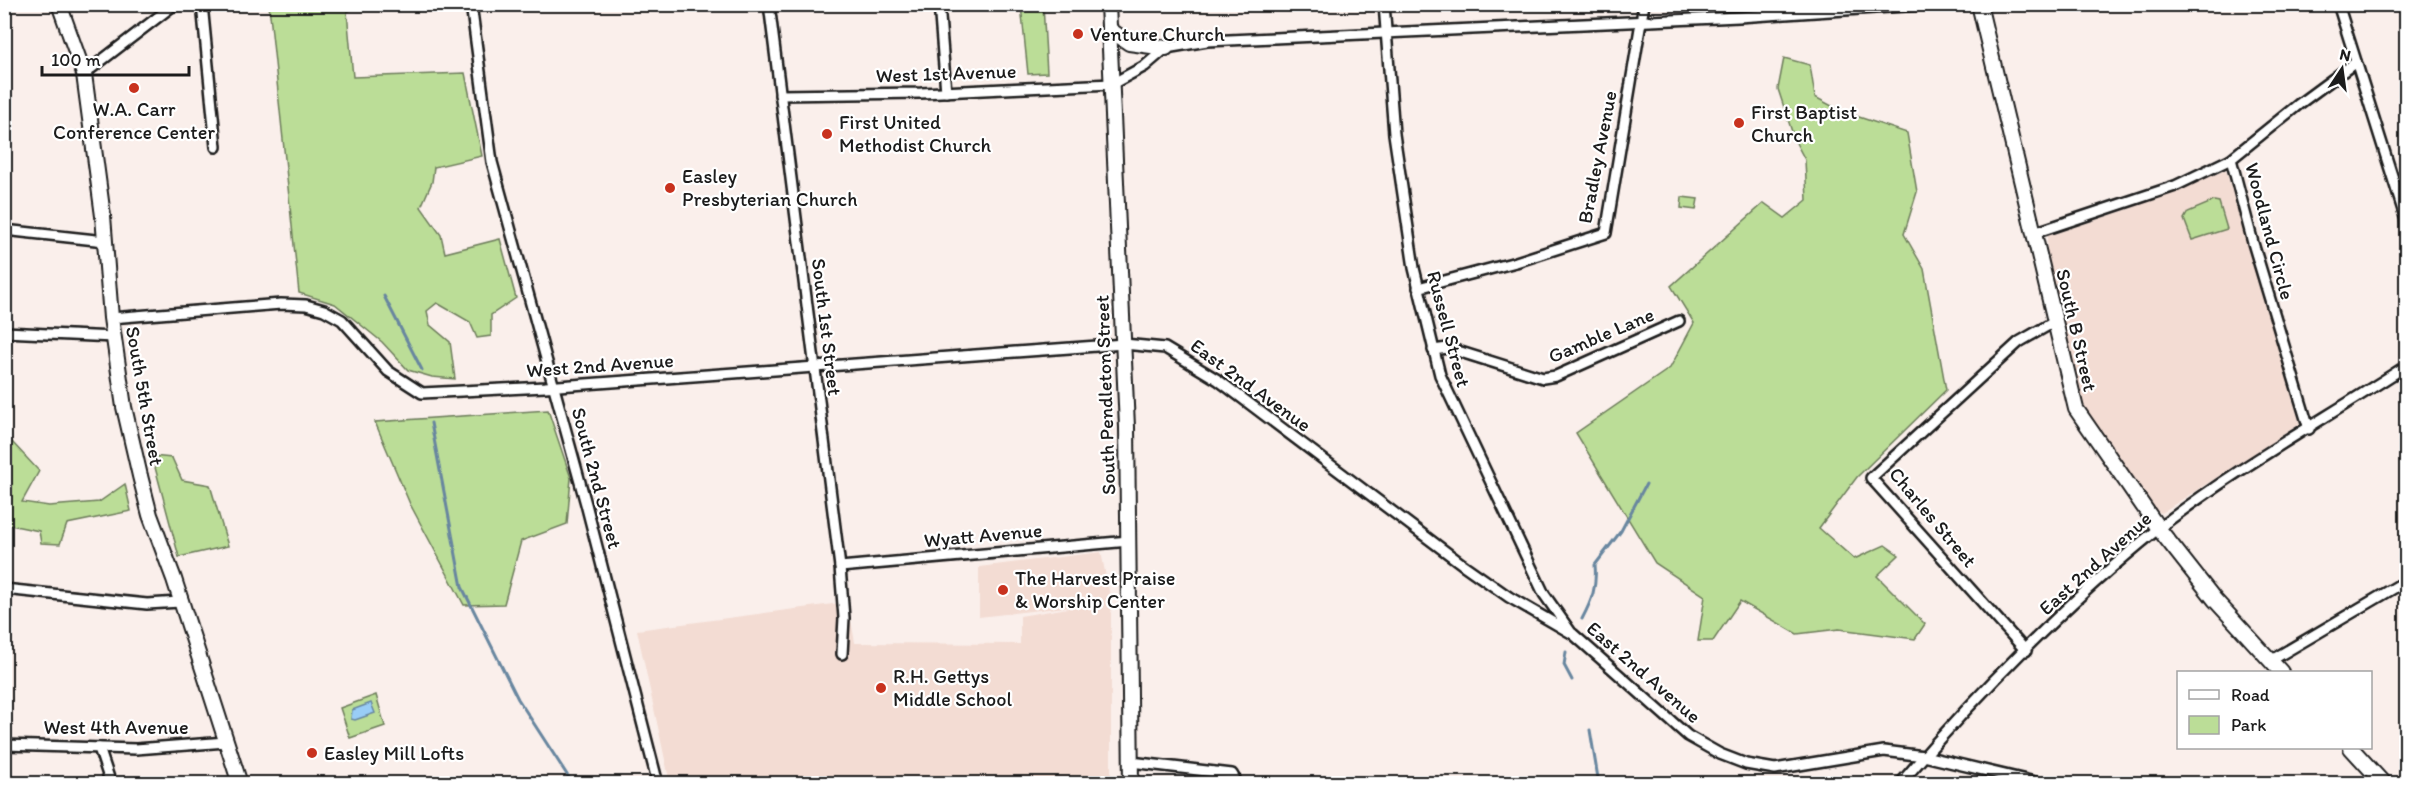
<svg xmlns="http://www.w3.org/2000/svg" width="2411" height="788" viewBox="0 0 2411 788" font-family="Itim,sans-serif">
<rect width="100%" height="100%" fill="#faefeb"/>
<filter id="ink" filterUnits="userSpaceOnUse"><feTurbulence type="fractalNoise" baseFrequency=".0167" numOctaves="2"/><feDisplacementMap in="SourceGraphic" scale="12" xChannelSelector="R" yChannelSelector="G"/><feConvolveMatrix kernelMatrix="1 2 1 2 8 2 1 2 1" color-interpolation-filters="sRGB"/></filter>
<g filter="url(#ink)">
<!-- built -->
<g fill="#f3dcd3">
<path d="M2226,170l74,254 -139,89 -7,-4 -73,-106 -34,-151v-16l82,-27z"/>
<path d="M1101,552l10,49v182h-441l-33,-153 211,-28 7,41 165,1v-28l72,-12 -113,13v-50z"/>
</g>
<!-- green -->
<g fill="#bbdd97" stroke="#6c7c5a" stroke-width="1.5">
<path d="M269,5h92l-14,7 6,65 112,-4 17,83 -48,11 -2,15 -11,25 20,28 4,18 55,-14 16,59 -25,17v21l-14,2 -7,-16 -33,-19 -10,8 3,14 20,17 5,37 -23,-2 -24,-7 -26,-28 -47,-38 -36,-11z"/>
<path d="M1021,5h22l4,68 -19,1z"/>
<path d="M1784,58l26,7 5,32 26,14 66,22 10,59 -13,42 20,35 22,121 -89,87 -38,51 35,31 31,-14 14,10 -22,21 48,48 -10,15 -76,-10 -42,5 -57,-33 -27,40h-15l7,-45 -50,-33 -79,-130 94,-65 24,-45 -23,-37 93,-83 21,15 22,-18 -2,-40 -10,-19 -17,-52z"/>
<path d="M1682,197l16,2 -2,11 -15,-2z"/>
<path d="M2214,201l5,1 8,27 -35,11 -8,-21 4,-7z"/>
<path d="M548,410l23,68 -4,46 -46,17 -17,63 -40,1 -54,-101 -35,-82z"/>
<path d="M5,442h7l27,29 -17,31 27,4 50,-4 26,-18 6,27 -64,13 -7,20 -19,-1 -2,-12 -34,-7z"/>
<path d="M152,456l20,2 10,22 28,5 18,61 -49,11z"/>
<path d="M376,695l9,31 -35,12 -10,-30z"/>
</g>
<!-- water -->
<path fill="#99cdf7" stroke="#67869f" stroke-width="1.5" d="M371,703l4,10 -20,7 -4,-1 1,-9z"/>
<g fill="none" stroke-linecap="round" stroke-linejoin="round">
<!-- stream -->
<g stroke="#67869f" stroke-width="3">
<path d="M384,296l38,74"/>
<path d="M431,423l31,164 56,112 55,85"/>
<path d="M1582,619c10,-19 15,-32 13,-54l26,-34 25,-47"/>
<path d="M1566,652l-2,13 8,15"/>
<path d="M1590,730l9,54"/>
</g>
<!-- street casing -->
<g stroke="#1c1c1c" stroke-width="14">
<g id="street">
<path d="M202,4l14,143"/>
<path d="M471,4l21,158 94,342 72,280"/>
<path d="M769,4l71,563 4,51 -2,36"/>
<path d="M939,4l7,88"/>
<path d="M1384,4l10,130 20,134 26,107 104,219 26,37"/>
<path d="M2338,4l68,216"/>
<path d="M84,74l91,-70"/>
<path d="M780,95l141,-2 191,-9 33,-18 21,-18 41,-7 532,-24 196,-13"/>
<path d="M4,230l101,11"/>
<path d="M2034,233l141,-47 56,-27"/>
<path d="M1418,288l98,-26 90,-29 38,-229"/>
<path d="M111,318l170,-14 25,1 18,5 18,10 46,51 34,22 123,-6 579,-43 41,4 53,32 244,184 47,33 64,37 115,102 32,18 26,10 29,5 109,-18 40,5 119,28"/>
<path d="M4,332l110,5"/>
<path d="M1433,350l15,-2 95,30 13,-2 123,-55"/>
<path d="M2309,429l-56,-186 -22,-84 68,-55 57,-42"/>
<path d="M840,567l289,-26"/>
<path d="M4,589l143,15 33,-2"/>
<path d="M2026,651l-155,-173 148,-136 35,-20"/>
<path d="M2270,661l136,-80"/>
<path d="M4,745l132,4 90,-7"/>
<path d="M99,748l12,36"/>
<path d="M1131,762l101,12 6,10"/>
<path d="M1900,784c76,-89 168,-183 259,-256 77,-60 166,-109 247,-162"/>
</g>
</g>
<!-- secondary casing -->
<g stroke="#1c1c1c" stroke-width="18">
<g id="secondary">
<path d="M59,4l25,70 19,142 8,102 13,89 16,69 10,39 24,64 66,205"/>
<path d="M1108,4l19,423 4,357"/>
<path d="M1979,4l97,405 83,120 56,71 66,72"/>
<path d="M1109,29l20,14 37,5"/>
<path d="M2351,748l33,36"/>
</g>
</g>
<!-- street -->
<use href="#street" stroke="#fff" stroke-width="9"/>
<!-- secondary -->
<use href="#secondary" stroke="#fff" stroke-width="14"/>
</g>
</g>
<!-- markers -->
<g fill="#c8321e" stroke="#fff" stroke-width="2">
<circle cx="1078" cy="34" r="6"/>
<circle cx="134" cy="88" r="6"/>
<circle cx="1739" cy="123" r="6"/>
<circle cx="827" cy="134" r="6"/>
<circle cx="670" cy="188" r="6"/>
<circle cx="1003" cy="590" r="6"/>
<circle cx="881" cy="688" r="6"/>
<circle cx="312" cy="753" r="6"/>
</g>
<g text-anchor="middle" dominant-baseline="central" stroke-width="4.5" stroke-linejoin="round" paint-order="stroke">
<!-- poi labels -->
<g font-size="20" fill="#1c1c1c" stroke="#fff" text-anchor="start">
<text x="1090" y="34">Venture Church</text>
<text x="134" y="109" text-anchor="middle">W.A. Carr<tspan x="134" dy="23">Conference Center</tspan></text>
<text x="1751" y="112">First Baptist<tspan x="1751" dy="23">Church</tspan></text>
<text x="839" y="122">First United<tspan x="839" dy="23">Methodist Church</tspan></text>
<text x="682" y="176">Easley<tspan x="682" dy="23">Presbyterian Church</tspan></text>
<text x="1015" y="578">The Harvest Praise<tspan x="1015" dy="23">&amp; Worship Center</tspan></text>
<text x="893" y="676">R.H. Gettys<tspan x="893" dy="23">Middle School</tspan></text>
<text x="324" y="753">Easley Mill Lofts</text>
</g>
<!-- street labels -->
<g font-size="20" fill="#1c1c1c" stroke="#fff">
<text transform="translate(946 73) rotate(-2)">West 1st Avenue</text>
<text transform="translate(1597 157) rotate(-79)">Bradley Avenue</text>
<text transform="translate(2270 231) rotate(75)">Woodland Circle</text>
<text transform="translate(827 327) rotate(83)">South 1st Street</text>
<text transform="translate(1449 329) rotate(75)">Russell Street</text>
<text transform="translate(2077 330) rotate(77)">South B Street</text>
<text transform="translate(1601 335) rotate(-23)">Gamble Lane</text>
<text transform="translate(600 365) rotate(-4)">West 2nd Avenue</text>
<text transform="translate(1251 385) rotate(36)">East 2nd Avenue</text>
<text transform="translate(1105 395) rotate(-92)">South Pendleton Street</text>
<text transform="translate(145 396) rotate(80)">South 5th Street</text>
<text transform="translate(597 478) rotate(75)">South 2nd Street</text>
<text transform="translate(1933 517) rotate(50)">Charles Street</text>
<text transform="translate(983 535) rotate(-5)">Wyatt Avenue</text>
<text transform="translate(2095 563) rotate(-42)">East 2nd Avenue</text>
<text transform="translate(1644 672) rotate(41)">East 2nd Avenue</text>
<text x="116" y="727">West 4th Avenue</text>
</g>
</g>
<!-- margin -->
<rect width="2411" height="788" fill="none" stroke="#fff" stroke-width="24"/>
<rect x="12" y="12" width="2387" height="764" fill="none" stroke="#1c1c1c" stroke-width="2" filter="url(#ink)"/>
<!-- legend -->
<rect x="2177" y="671" width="195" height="78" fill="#ffffff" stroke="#a4a4a4" stroke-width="1.5"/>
<rect x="2189" y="690" width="30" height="9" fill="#ffffff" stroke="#a4a4a4" stroke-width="1.5"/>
<text x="2231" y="701" font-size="18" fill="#1c1c1c">Road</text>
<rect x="2189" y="716" width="30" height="18" fill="#bbdd97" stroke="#a4a4a4" stroke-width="1.5"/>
<text x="2231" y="731" font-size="18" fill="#1c1c1c">Park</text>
<!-- north arrow -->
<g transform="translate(2342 69) rotate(13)" stroke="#ffffff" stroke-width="4.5" paint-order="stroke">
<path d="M0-4.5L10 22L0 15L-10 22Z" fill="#1c1c1c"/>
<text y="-9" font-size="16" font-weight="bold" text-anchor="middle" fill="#1c1c1c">N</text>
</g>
<!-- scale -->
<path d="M42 66v9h147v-9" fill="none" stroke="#1c1c1c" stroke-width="3"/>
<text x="51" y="66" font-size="18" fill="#1c1c1c" stroke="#ffffff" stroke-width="4.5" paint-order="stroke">100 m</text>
</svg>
